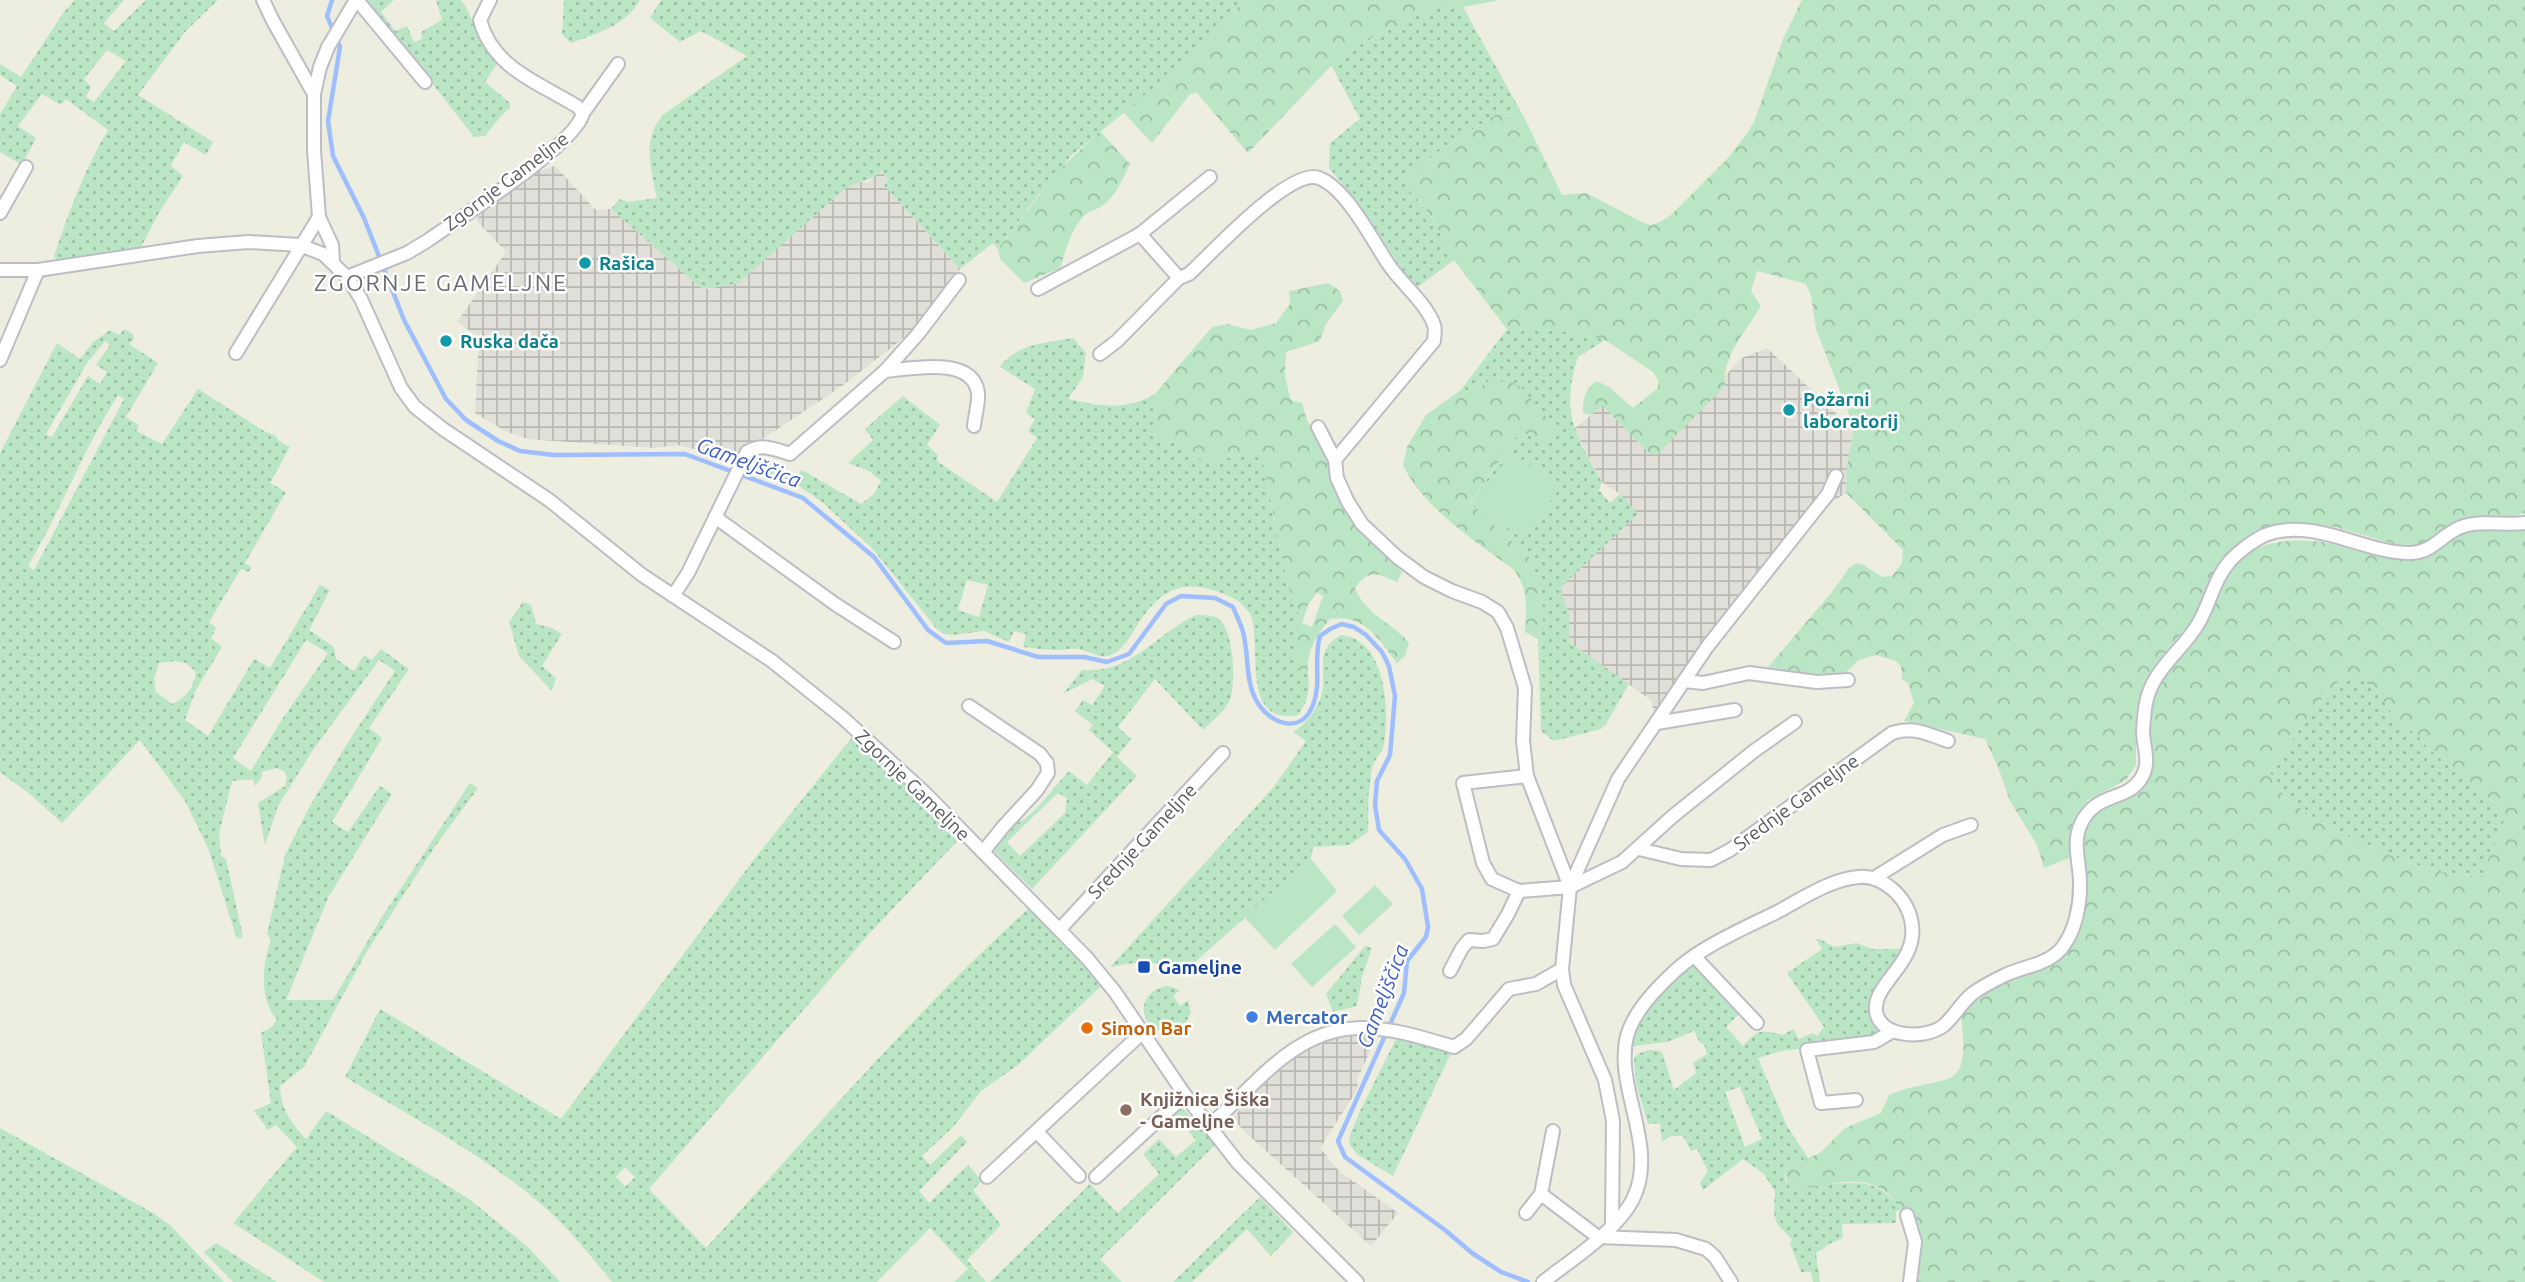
<svg xmlns="http://www.w3.org/2000/svg" width="2525" height="1282" viewBox="0 0 2525 1282" font-family="Ubuntu,sans-serif">
<defs>
<pattern id="industrial-grid" width="8" height="8" patternUnits="userSpaceOnUse" patternTransform="scale(1.75)"><rect width="8" height="8" fill="#e0e0d8"/><path d="M0 4h8M4 0v8" fill="none" stroke="#b9b9b3"/></pattern>
<pattern id="grass-dots" width="8" height="8" patternUnits="userSpaceOnUse" patternTransform="scale(1.75)"><rect width="8" height="8" fill="#bbe6c5"/><path d="M2 2h.1M6 6h.1" fill="none" stroke="#9bbda3" stroke-width="1.8" stroke-linecap="round"/></pattern>
<pattern id="forest-crowns" width="20" height="18" patternUnits="userSpaceOnUse" patternTransform="scale(1.75)"><rect width="20" height="18" fill="#bbe6c5"/><path d="M2 6a3 3 0 1 1 6 0M12 15a3 3 0 1 1 6 0" fill="none" stroke="#9bbda3"/></pattern>
</defs>
<rect width="100%" height="100%" fill="#edede0"/>
<!-- industrial -->
<g fill="url(#industrial-grid)">
<path d="M555,166l41,44 15,-1 89,78 8,2 19,-5 67,-51 52,-45 10,-6h13l11,-11 8,8 -4,6 76,84 -45,60 -73,57 -114,76 -30,-12 -20,-5 -24,3 -127,-9 -22,-8 -30,-18 4,-76 -22,-15 49,-70 -30,-32 18,-21 45,-28z"/>
<path d="M1767,348l67,63 19,22 -6,32 -1,28 -25,16 -127,165 -39,42 -4,-16 -82,-58v-28l-8,-22 1,-6 58,-92 -18,-12 -28,-53 29,-24 47,49 92,-96z"/>
<path d="M1378,1033l-20,45 -1,12 -37,58 19,23 59,42 -27,33 -127,-115 -11,-13 22,-26 38,-33 23,-16 20,-8z"/>
</g>
<!-- grass -->
<g fill="url(#grass-dots)" fill-rule="evenodd">
<path d="M75,0h49l-20,23 10,8 32,-31h72l-33,32 -47,63 75,47 -7,13 -22,-13 -13,24 12,10 -23,35 -20,38 -39,4 -44,8 -3,-5c15,-44 30,-86 54,-126l-42,-31 -5,6 -19,-11 -24,32 18,12 -14,27 -22,-13v-38l17,-28 -17,-11v-11l21,13 43,-65zM107,50l19,11 -32,41 -8,-5 5,-10 -7,-8z"/>
<path d="M367,0h27l-13,12 14,19 12,-5 7,16 8,-3 -1,-7 21,-12 -6,-20h25c8,10 10,19 15,30 5,13 13,23 21,34l-12,18 25,21v5l-9,8 -16,20 -11,1z"/>
<path d="M564,0h76c-15,26 -42,33 -69,43l-9,-9z"/>
<path d="M661,0h583l-41,48 -131,107 -36,43 -38,51 -5,-6 -33,26 -76,-84 4,-6 -7,-8c-15,13 -20,8 -35,17l-109,96c-14,0 -24,7 -37,3l-89,-78 9,-10 8,3 29,-4c-6,-29 -16,-60 7,-84l83,-58 -46,-25 -21,11 -30,-24z"/>
<path d="M1449,3l14,4 63,114 -12,-8 -14,-1 -62,40 -33,27c6,14 16,24 25,36 9,14 16,30 24,45l-39,29 -60,-90 -26,-31 1,-25 30,-24 -29,-54 37,-26 74,-35z"/>
<path d="M124,329l9,5 1,5 -5,5 29,19 -32,54 13,8 -3,6 26,13 36,-55 66,42 12,5 2,4 12,7 -20,36 16,9 -41,71 7,5 -4,4 -7,-3 -32,53 7,6 -5,10 11,9 -26,43 -11,30 23,16 46,-77 16,9 50,-83 10,5 -21,40 25,17 2,12 18,12 10,-16 8,5 9,-11 28,20 -40,59 13,10 -50,84 16,10 32,-46 12,8 -63,102 -43,104h47l47,-80 90,-137 8,5 -44,60 -68,105 -62,114 -24,19c1,23 10,36 26,53l20,-28 143,88 60,49 31,34h-236l-91,-59 64,-76 -21,-22 -8,5 -14,-19 17,-8 -10,-70 11,-6 5,-8c-18,-18 -15,-57 -6,-78l-4,-7 18,-79 26,-51 36,-60 48,-73 -16,-11 -66,90 -35,56 -13,39 -7,-42 27,-17 2,-8 -2,-6 -8,-4 -15,4 -1,7 -6,7 -2,-7 -21,2 -13,53 2,22 5,3 17,78 -6,2 -29,-91 -23,-47 -45,-61 -78,83 -31,-28 -31,-23v-319l57,-110 23,16 12,-16 18,-13 9,5zM105,341l5,4 -14,20 11,7 -7,12 -12,-8 -36,61 -6,-3 41,-71zM118,395l6,4 -90,171 -6,-4c33,-56 55,-116 90,-171zM306,640l22,13 -47,68 -30,50 -18,-13zM175,661l11,2 10,9c-2,15 -10,26 -24,32l-16,-12 -2,-13 5,-16z"/>
<path d="M1507,329l54,2 44,9 -27,17c-18,55 -3,78 24,125l-3,8 11,13 10,-9 18,20 -76,72 -1,6 8,22v28l60,42 -23,40 -5,5 -47,12 -13,-10 -3,-92 5,-24 -3,-26 -9,-30 -61,-55 45,-66 9,-5 8,3 -37,-55 -4,-1 -16,10h-14z"/>
<path d="M1073,338l13,15 -3,24 -15,22c34,7 54,12 86,-4l1,41 28,10 22,16 56,-10 27,135 9,15 2,14 -6,55 6,-3 9,6c2,17 0,27 -10,41 -58,11 -36,-68 -47,-99 -3,-7 -13,-16 -20,-19 -43,-20 -69,-12 -94,29 -7,11 -16,27 -29,30 -9,2 -18,-4 -26,-6 -8,-3 -18,0 -27,0 -10,0 -21,-2 -32,-3l3,-13 -12,-3 -5,11 -25,-11 -31,4 -9,-1 -8,-6 -64,-80 -50,-46 -29,-20 -44,-14 11,-8 36,16 6,-6 59,34 13,-10 7,-13 -12,-10 -21,-8 25,-23 -8,-11 38,-33 37,29 -13,20 11,10 -1,6 60,41 40,-64 -9,-7 7,-12 -9,-6 9,-24 -35,-22c17,-24 46,-24 73,-29zM967,580l21,5 -9,32 -21,-7z"/>
<path d="M523,602l8,3 5,19 16,4 10,6 -20,32 14,12 -4,13 -33,-35 -10,-34z"/>
<path d="M1196,615c7,0 15,0 22,3 16,11 19,68 11,84 -5,10 -18,20 -26,28l-48,-51 -37,48 13,12 -14,18 20,19 -105,113 -36,-36 -2,-6 16,-21 13,-6 13,-11 33,-38 18,14 26,-33 -24,-22 4,-5 -18,-14 8,-11 9,5 13,-19 -13,-7 -29,15 19,-24c49,4 74,-36 114,-55zM1058,793l9,5 -2,15 -45,43 -13,-14z"/>
<path d="M1342,635c44,5 48,76 42,109 -1,8 -7,12 -10,19 -3,6 -3,14 -4,21 -3,15 -1,32 -2,48l-19,13 -36,2 -2,12 -125,111c-23,-7 -50,-10 -74,-3l-1,-1 162,-178 33,-47 -13,-9c14,-8 25,-24 29,-39 5,-22 -9,-44 20,-58z"/>
<path d="M2350,673l23,14 28,38 16,9 11,14 72,59 6,10 -24,60c-15,-2 -30,-2 -44,-6 -39,-9 -122,-46 -151,-73 -8,-7 -14,-17 -17,-27l48,-68 16,-17z"/>
<path d="M853,736l56,50 51,52 -91,96 -220,255 57,59c106,-115 207,-235 323,-340l73,77 -84,80 -37,26 -27,35 -32,30 8,9 31,-30 6,7 -48,49 10,12 39,-38 14,16 -9,9 28,35 -34,35 19,22h-32l14,-13 -38,-41 -53,54h-265c-24,-29 -47,-59 -77,-83 -58,-48 -125,-83 -190,-122l35,-68 181,110 194,-261zM625,1167l10,10 -10,10 -9,-10z"/>
<path d="M1816,939h4l14,8 23,-4 15,6h34c-12,17 -40,47 -36,68 2,8 9,11 10,19l-4,3 -94,12 -24,7 29,68 21,32 -21,9 -3,5 2,10c15,1 31,3 45,2 34,-2 48,-3 70,25l-5,3v11l-54,1 1,14 -12,5 -15,10 4,29h-7l-2,-10h-10l-11,-28 2,-5 -15,-15 -3,-11 1,-22 -12,-18 -20,-14 -40,31 -3,-7 8,-12 -11,-22 -6,2 -8,-15h-13l-8,6 -2,-19 -12,1 -12,-41 -2,-25c8,-8 17,-10 28,-6l12,38 22,-17 -3,-10 14,-9 -3,-10 -4,-1 -6,-12 -27,11 -34,4c6,-38 33,-57 59,-83l49,49 -15,15 17,19c16,-18 18,-16 40,-11l10,-6 6,10 14,-6 4,3 7,-9 -37,-54 35,-24zM1740,1087l22,52 -17,8 -20,-55z"/>
<path d="M1365,946l7,2 -10,29 -5,29 -24,6 -7,-18z"/>
<path d="M1168,986l12,4 -7,6 7,10 8,-6 3,12 -8,16 -16,6 -16,-7c-15,-17 -5,-39 17,-41z"/>
<path d="M1396,1039l52,11 3,3 -58,123 -35,-21 -9,-11 1,-9 9,-22z"/>
<path d="M1182,1107l33,38 -115,114 22,23h-132l100,-98 28,29 41,-39 -16,-20 16,-15 17,18 20,-17 -23,-27z"/>
<path d="M0,1128l153,85 18,13 53,56h-224z"/>
<path d="M1260,1197l33,35 -22,24 -24,-27 -55,53h-19z"/>
<path d="M216,1243l61,39h-44l-29,-30z"/>
</g>
<!-- forest -->
<g fill="url(#forest-crowns)" fill-rule="evenodd">
<path d="M1244,0h256l-37,7 -21,-3 -74,35 -37,27 -83,87 -51,-60 -7,1 -38,49 -29,-31 80,-64z"/>
<path d="M1802,0h723v513l-18,5 -28,-1 -22,3 -32,26 -13,3 -77,-22 -31,-4 -41,7 -53,54 -19,38 -28,33 -20,31 -7,26v53l-10,15 -38,20 -15,21 -4,37 -25,10 -7,-23 -27,-44 -11,-31 -14,-31 -81,-18 10,-18 -6,-20 -6,-3 -1,-14 -5,-5 -20,-6 -17,5 -15,14 -45,2 -31,-5v-4l64,-75 17,-24 7,-5 8,2 18,12 10,-1 10,-13 1,-13 -57,-57 1,-28 6,-31 -4,-20 -33,-85 -5,-33 -5,-12 -49,-13 -6,20 10,15c-14,24 -40,52 -36,80l-68,69 -7,-1 -47,-48 -13,9 -7,-2c-1,-11 2,-26 14,-32l12,6 24,21 25,-20v-8l-5,-8 -48,-32 -44,-9 -54,-2 -53,-69 -21,-41 -15,-20 -8,-7 -5,-13 33,-27 62,-40 14,1 12,8 36,74 24,-2 58,30 7,2 9,-3 11,-7 57,-57 17,-22 9,-14 29,-83z"/>
<path d="M1100,131l30,33c-7,14 -14,33 -28,42 -7,5 -13,4 -19,11 -13,14 -17,34 -23,51l-36,15 -24,-24 -2,-10 60,-78z"/>
<path d="M1328,283l12,8 3,10 -17,23 -6,17 -34,11 -1,25 6,23 11,3 5,17 22,38 35,73 38,41 -5,10c-19,-8 -28,-14 -42,6 11,28 36,33 54,55l-4,13 -8,7c-19,-24 -32,-49 -67,-44 -14,17 -24,33 -22,55l-9,-6 -7,3 7,-55 -2,-14 -9,-15 -27,-135 -56,10 -22,-16 -29,-10v-41l58,-68 15,-3 24,6 25,-7 14,-19 -1,-13zM1317,592l6,4 -11,31 -10,-4 6,-18z"/>
<path d="M1491,380l22,3 9,5 36,43 -9,12 -25,-10 -9,5 -45,65 61,56 9,30 4,26 -6,24 -13,-7c1,-23 4,-43 -11,-62 -37,-28 -91,-62 -111,-105l4,-18 19,-32 35,-25h14z"/>
<path d="M2467,529l42,2 16,-2v753h-612c-4,-47 -4,-105 -69,-100 -19,2 -35,7 -54,6l-6,-16 3,-5 33,-14 25,-25 36,-15 8,-18c56,-23 83,3 72,-78l13,-16 30,-20 46,-15 15,-15 15,-26 7,-34 -1,-29 -4,-17 5,-17 11,-19 38,-15 16,-21c2,-37 -11,-69 15,-102 12,-16 26,-28 36,-46 11,-19 15,-39 28,-57 29,-36 85,-30 125,-19 19,5 42,14 62,10 23,-4 31,-20 49,-30zM2350,673l23,14 28,38 16,9 11,14 72,59 6,10 -25,60c-14,-2 -29,-2 -43,-6 -39,-9 -122,-46 -151,-73 -8,-7 -14,-17 -17,-27l48,-68 16,-17z"/>
</g>
<!-- garden -->
<g fill="#bbe6c5">
<path d="M1511,452l50,34 -36,54 -50,-35z"/>
<path d="M1311,859l26,32 -62,59 -31,-33z"/>
<path d="M1375,885l18,19 -34,31 -17,-19z"/>
<path d="M1335,924l21,23 -44,40 -21,-23z"/>
</g>
<g fill="none" stroke-linecap="round" stroke-linejoin="round">
<!-- stream -->
<path stroke="#9ebeff" stroke-width="4.5" d="M332,0l-5,16 13,31 -12,74 5,35 31,62 40,102 42,79 20,21 32,21 22,10 34,4 131,-1 118,44 71,59 54,73 18,13 41,-2 51,16h46l23,5 22,-8 37,-50 15,-8 34,2 18,9c3,8 8,17 10,25 6,22 2,47 13,68 13,24 45,36 57,5 9,-22 0,-46 7,-69l10,-7 12,-5 12,3 12,8 16,17 7,14 6,30 -5,59 -13,26 -2,24 4,25 26,29 17,30 6,38 -2,10 -19,24 -3,32 -66,148 7,16 100,73 27,23 29,19 27,10"/>
<!-- minor casing -->
<g stroke="#bdbec5" stroke-width="16">
<g id="minor">
<path d="M263,0l10,21 41,73"/>
<path d="M357,0l68,82"/>
<path d="M583,113l35,-49"/>
<path d="M0,213l26,-46"/>
<path d="M1140,234l70,-57"/>
<path d="M333,261l-1,-16 -13,-28 -5,-67v-56l6,-27 8,-20 28,-47"/>
<path d="M0,270h38l160,-24 50,-4 52,3 23,9 24,23 14,22 40,89 14,19 28,22 106,71 93,75 130,86 71,57 82,75 162,165 28,34 70,103 53,68 119,119"/>
<path d="M347,277l60,-24 20,-12c31,-22 150,-97 156,-128l-5,-6c-38,-24 -85,-38 -98,-87l10,-20"/>
<path d="M1038,289l102,-55 39,44"/>
<path d="M236,353l83,-136"/>
<path d="M1100,354l17,-13 62,-63 10,-4c22,-20 101,-107 130,-96 28,11 53,62 70,87 12,18 38,39 45,60 2,4 0,11 0,16l-99,119"/>
<path d="M0,360l38,-90"/>
<path d="M885,371c25,-2 88,-16 93,22 1,10 -3,22 -4,33"/>
<path d="M1318,427l17,33 2,18 11,24 14,22 35,33 27,20 28,14 30,11 16,10 9,16 18,60 -2,53 4,35 43,111"/>
<path d="M715,517l120,87 59,38"/>
<path d="M673,596l15,-23 59,-121c16,-9 27,-3 43,2l95,-83 33,-37 41,-54"/>
<path d="M1684,681l19,2 46,-10 68,9 31,-2"/>
<path d="M969,706l71,48 7,9 1,10 -11,17 -34,37 -20,25"/>
<path d="M1657,723l78,-13"/>
<path d="M1527,776l-64,7 20,80 9,16 27,12 51,-4 52,-25 51,-46 81,-65 41,-29"/>
<path d="M1639,849l42,10 30,1 19,-10 162,-117c23,-7 35,1 56,8"/>
<path d="M1874,878l69,-43 28,-10"/>
<path d="M1060,929l163,-176"/>
<path d="M1694,956l63,67"/>
<path d="M1450,971l12,-23 7,-8 14,1 10,-2 15,-25 11,-23"/>
<path d="M1856,1100l-35,3 -14,-53 67,-8 19,-11"/>
<path d="M1209,1126c21,-18 39,-38 59,-56 64,-58 110,-46 186,-23l12,-8 43,-50 27,-5 26,-15"/>
<path d="M1037,1132l42,44"/>
<path d="M987,1177l156,-145"/>
<path d="M1096,1177l89,-82"/>
<path d="M1541,1194l57,43 78,3 30,9 9,8 16,25"/>
<path d="M1526,1213l15,-19 12,-63"/>
<path d="M1907,1215l8,27 -5,40"/>
<path d="M1612,1225l1,-104 -8,-41 -41,-95 -2,-16 8,-82 48,-108 89,-132 121,-153 8,-18"/>
<path d="M1543,1282c28,-22 74,-51 90,-83 26,-53 -19,-111 -6,-163 5,-18 16,-32 28,-45 11,-12 24,-25 39,-35 26,-18 57,-31 85,-45 24,-13 52,-32 80,-34 12,-1 23,4 32,11 12,10 19,22 21,37 5,39 -39,58 -36,86 4,28 50,28 67,15 11,-9 18,-23 29,-32 9,-7 21,-13 31,-18 20,-10 48,-11 61,-31 11,-15 16,-39 16,-58 1,-21 -8,-41 0,-61 15,-35 45,-24 60,-46 12,-17 3,-32 3,-50 1,-9 1,-18 3,-27 6,-33 36,-52 52,-79 12,-20 16,-45 32,-63 8,-9 24,-21 35,-26 49,-19 100,19 146,18 24,-1 32,-21 53,-27 19,-6 41,0 61,-3"/>
</g>
</g>
<!-- minor -->
<use href="#minor" stroke="#fff" stroke-width="12"/>
</g>
<!-- markers -->
<g fill="#0f9aa8" stroke="#fff" stroke-width="2.5">
<circle cx="585" cy="263" r="7"/>
<circle cx="446" cy="341" r="7"/>
<circle cx="1789" cy="410" r="7"/>
</g>
<rect fill="#1a4fb4" stroke="#fff" stroke-width="2.5" x="1137" y="960" width="14" height="14" rx="3.5"/>
<circle fill="#3f7fe0" stroke="#fff" stroke-width="2.5" cx="1252" cy="1017" r="7"/>
<circle fill="#e8710a" stroke="#fff" stroke-width="2.5" cx="1087" cy="1028" r="7"/>
<circle fill="#8d6e63" stroke="#fff" stroke-width="2.5" cx="1126" cy="1110" r="7"/>
<g text-anchor="middle" dominant-baseline="central" stroke-width="5" stroke-linejoin="round" paint-order="stroke">
<!-- street labels -->
<g font-size="19" fill="#595b62" stroke="#fff">
<text transform="translate(506 181) rotate(-37)">Zgornje Gameljne</text>
<text transform="translate(913 785) rotate(44)">Zgornje Gameljne</text>
<text transform="translate(1796 802) rotate(-36)">Srednje Gameljne</text>
<text transform="translate(1142 841) rotate(-47)">Srednje Gameljne</text>
</g>
<!-- culture labels -->
<g font-size="19" font-weight="bold" fill="#0d838f" stroke="#fff" text-anchor="start">
<text x="599" y="263">Rašica</text>
<text x="460" y="341">Ruska dača</text>
<text x="1803" y="399">Požarni<tspan x="1803" dy="22">laboratorij</tspan></text>
</g>
<!-- transit labels -->
<g font-size="19" font-weight="bold" fill="#164399" stroke="#fff" text-anchor="start">
<text x="1158" y="967">Gameljne</text>
</g>
<!-- shop labels -->
<g font-size="19" font-weight="bold" fill="#366cbe" stroke="#fff" text-anchor="start">
<text x="1266" y="1017">Mercator</text>
</g>
<!-- food labels -->
<g font-size="19" font-weight="bold" fill="#c56008" stroke="#fff" text-anchor="start">
<text x="1101" y="1028">Simon Bar</text>
</g>
<!-- education labels -->
<g font-size="19" font-weight="bold" fill="#785e54" stroke="#fff" text-anchor="start">
<text x="1140" y="1099">Knjižnica Šiška<tspan x="1140" dy="22">- Gameljne</tspan></text>
</g>
<!-- water labels -->
<g font-size="21" font-style="italic" fill="#3d5fc6" stroke="#fff">
<text transform="translate(749 462) rotate(20)">Gameljščica</text>
<text transform="translate(1382 996) rotate(-69)">Gameljščica</text>
</g>
<!-- quarter labels -->
<g font-size="23" letter-spacing="2" fill="#6a6d74" stroke="#fff">
<text x="441" y="282">ZGORNJE GAMELJNE</text>
</g>
</g>
</svg>
